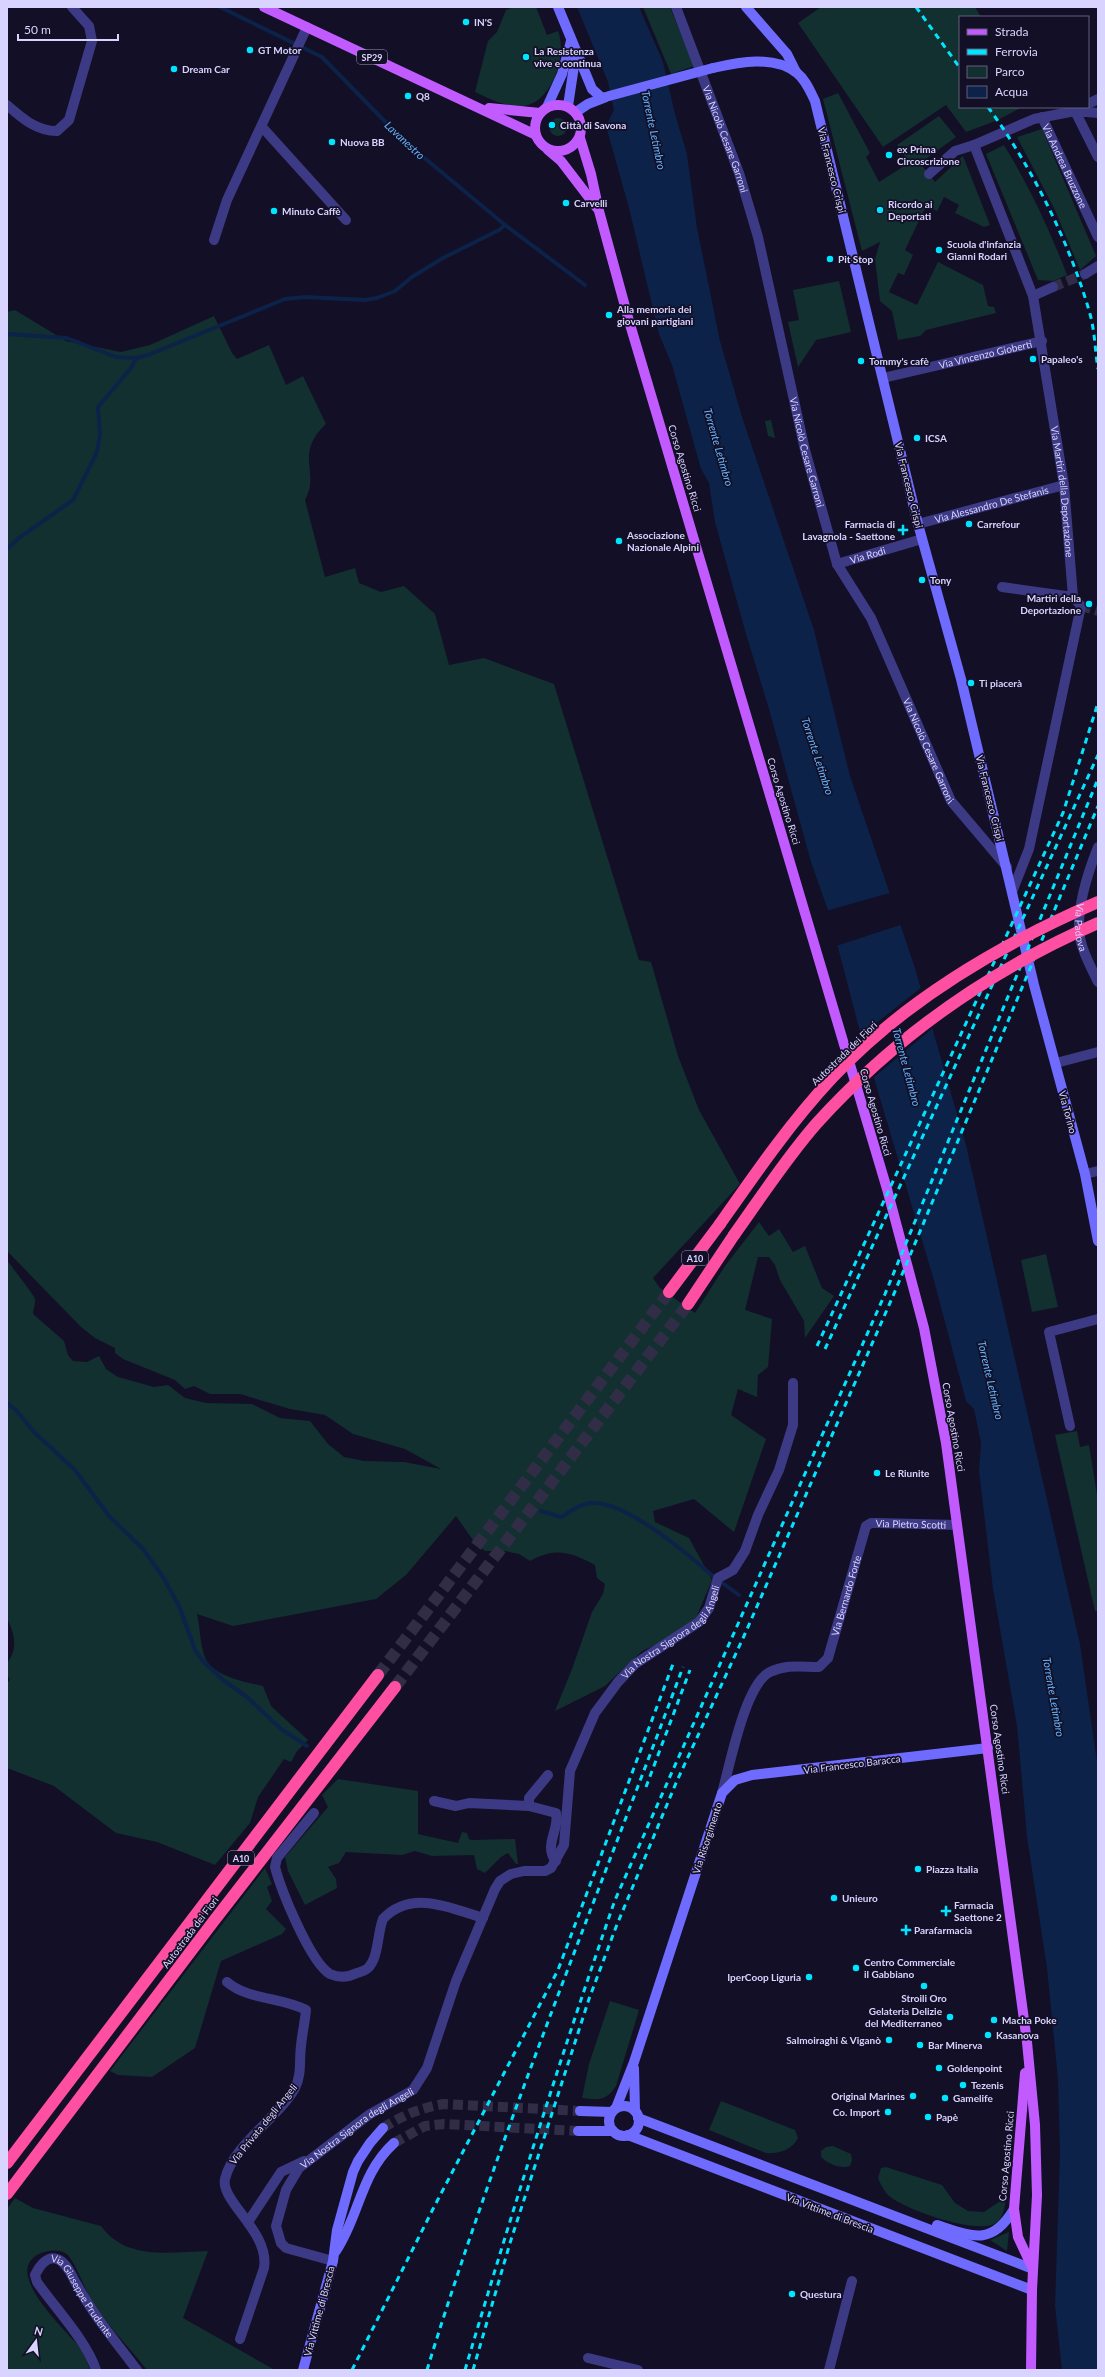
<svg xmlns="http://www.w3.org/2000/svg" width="1105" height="2377" viewBox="0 0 1105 2377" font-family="Lato,sans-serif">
<rect width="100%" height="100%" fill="#130f26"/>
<!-- green -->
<g fill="#12302f">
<path d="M514,7h22l11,28 11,-4c9,23 -4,66 -30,74 -17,5 -38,-6 -53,-13l13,-51 9,-9 9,-22z"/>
<path d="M643,7h27l24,59 -23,8z"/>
<path d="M821,7h154l6,10h-21v90h62l-24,13 -32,12 -20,-27 -63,42 -85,-124z"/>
<path d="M838,93l32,60 -4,4 13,25 30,-19 -12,-18 42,-29 17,21 -36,26 15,19 28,-26 27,69 -6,2 -29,-14 4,-8 -15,-8 -7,14 -11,-5 -21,44 8,5 -9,20 -6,-2 -9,19 28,13 21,-43 45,23 5,21 6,1 2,6 -70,17 -6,6 -22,4 -6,-29 -12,-10 -5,-42 5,-17 -18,9 -39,-152z"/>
<circle cx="558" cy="127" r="9"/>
<path d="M1042,129l54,127 -16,14 -25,-60 -38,-73z"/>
<path d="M1004,145c25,41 46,85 63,130l-14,6 -15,-1 -52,-126z"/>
<path d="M839,281l12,51 -35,8 -18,27 -10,-45 11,-2 -6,-30z"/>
<path d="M15,310l51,31 55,11 29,-7 64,-29 18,37 5,6 32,-14 17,40 17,-9 23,48c-33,31 -5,47 -21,76l20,77 30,-9 4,15 22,9 23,-6 31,28 14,51 35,-7 70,26 85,276 12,2 27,94 21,54 41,74 -87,94 7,10 35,25 30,-47 34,-44 10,14 10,-7 14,23 12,-6 17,42 12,8 -29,42 -1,-17 -24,-41 -5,-15 -6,-8h-11l-13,53 27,9 -4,48 -10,8 -1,22 -19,-8 -7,26 35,24 -32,93 -40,-33 -41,12 2,11 34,16 23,42 -16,38 -12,11 -19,12 -23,10 -37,35 -50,25 17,-42 20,-57 11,-18 2,-10 -8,-6 -2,-13c-25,-13 -39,-18 -65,-4l-11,-7 -14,-3h-20l-10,-8 -19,-27 -50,59 -30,24 -143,27 -36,-12c3,13 3,28 7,41 7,21 40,27 59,31l8,20 37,34 -11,11 -6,11 -7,-3 -26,38 -8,26 -35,42 -58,-23 -41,-9 -62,-47 -47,-18v-85l3,-3 -3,-5v-12c12,-15 7,-30 0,-45v-358c4,6 28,36 28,39 1,4 -2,10 -2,15l31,27 4,14 5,6 14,1 12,-6 7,13 12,8 36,10 14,-2 17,13 21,5 46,1 28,14 30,3 18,23 16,13 20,4 40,1 37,7 -36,-20 -52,-15 -28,-19 -35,-6 -50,-15h-30l-16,-8 -9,3 -10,-9 -52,-21 -8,-6v-5l-20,-10 -14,-11 -74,-76v-939z"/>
<path d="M771,420l4,18 -7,-2 -3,-15z"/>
<path d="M1046,1254l12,53 -26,5 -11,-52z"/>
<path d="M1077,1431l3,16 9,-2 9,56v110h-3l-40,-176z"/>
<path d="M338,1779l80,12v43l40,9 4,-11 5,1 2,6 3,1 43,-1 3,25h-2l-8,-11 -7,4 -16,16 -8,-4 -3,-14 -42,1 -17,-5 -13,4 -56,-3 -7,11 -11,4 8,12 1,9 -32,17 -17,-34 -3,-14 43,-50 -6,-12z"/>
<path d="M265,1868l7,16 -5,3 5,14 -6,8 20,20 -4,5 -61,27 -26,87 -43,29 -34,-2 -8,-4z"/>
<path d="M610,2001l29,9 -23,76c-10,15 -17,14 -34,12l7,-34z"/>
<path d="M721,2101l74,29 3,8c-6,12 -19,16 -32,15l-57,-23z"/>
<path d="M833,2146l18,8 1,6 -2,6c-10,3 -22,-2 -29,-9v-6l5,-4z"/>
<path d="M886,2167l56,18 13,18 13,8 16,1 22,-15c-1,10 -3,23 -12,27 -19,10 -93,-15 -107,-30 -4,-5 -7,-11 -9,-16l3,-10z"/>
<path d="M15,2198l18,10 68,18c25,35 70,26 107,25l-25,67 92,52h-128c-18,-23 -42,-47 -57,-72 -6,-11 -16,-40 -25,-45 -10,-5 -24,-2 -32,5 -23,20 30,70 43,85 7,8 11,18 14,27h-83v-161z"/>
<path d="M1009,2232l-2,19 -17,-11z"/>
</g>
<!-- water -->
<path fill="#0c2248" d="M577,7h62l24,55 12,52 12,40 10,74 23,113 23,79 71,210 36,146 64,189 52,180 114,499 18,125v601h-36l-7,-64 5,-153 -2,-74 -11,-111 -20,-131 -10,-111 -24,-137 -14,-118 2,-28 -7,-34 -8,-8 -33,-124 -75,-253 -29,-111 -18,-51 -42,-153 -23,-75 -31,-112 -6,-39 -8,-14 -29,-104 -13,-31 -30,-126 -23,-82 8,-16 -6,-28z"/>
<!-- pier -->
<g fill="#130f26">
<path d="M893,892l10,32 -67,22 -10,-35z"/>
<path d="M922,987l12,40 -61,51 -13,-42z"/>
</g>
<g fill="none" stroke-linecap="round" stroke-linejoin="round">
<!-- stream -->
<g stroke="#0c2248" stroke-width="4">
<path d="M220,7l102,50 81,83 102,85 80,60"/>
<path d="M7,334l60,4 49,19 20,1 12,-3 137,-56 20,-2 60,3 12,-2 18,-7 17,-14 31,-19 56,-28 6,-5"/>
<path d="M7,549l12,-11 54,-38 24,-48 3,-18 -2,-27 33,-39 5,-10"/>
<path d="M7,1403l9,7 18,22 41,38 34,46 34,33 20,28 16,29 16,44 8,11 20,19 24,17 34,32 26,17"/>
<path d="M541,1511l20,6c11,-6 21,-15 34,-14 34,1 94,52 120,75"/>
<path d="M721,1582l18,13"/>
</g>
<!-- street-tunnel -->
<g stroke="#312d47" stroke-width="10" stroke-dasharray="10 5" stroke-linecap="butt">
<path d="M1053,287l32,-13"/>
<path d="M1081,606l17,5"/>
</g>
<!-- secondary-tunnel -->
<g stroke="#312d47" stroke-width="10" stroke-dasharray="10 5" stroke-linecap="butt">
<path d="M383,2128c20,-13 37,-20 61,-24l136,7"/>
<path d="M394,2143l31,-17 19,-2 134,7"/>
</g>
<!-- highway-tunnel -->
<g stroke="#312d47" stroke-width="12" stroke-dasharray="12 6" stroke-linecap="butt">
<path d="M378,1675l291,-383"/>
<path d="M395,1687l293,-383"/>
</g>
<!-- street -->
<g stroke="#3d3a85" stroke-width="10">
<path id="s1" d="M676,7l63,166 19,64 47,213 32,114 34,54 80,183 56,66"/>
<path d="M1088,104l10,-5"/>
<path d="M7,105c15,13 29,26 50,26l12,-11 23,-79 -3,-15 -17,-19"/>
<path d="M1098,113l-23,-2 23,46"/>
<path id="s2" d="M1042,117l56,120"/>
<path d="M262,127l84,93"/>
<path id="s3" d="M974,145l59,151 31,189 9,112 8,9 -52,243 -17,43"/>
<path d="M929,174l26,-23 19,-6 60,-26 41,-8 7,-4"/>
<path d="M214,240l13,-40 80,-173"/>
<path d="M1085,274l13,-8"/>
<path d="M1033,296l20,-9"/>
<path id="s4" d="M883,378l159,-37"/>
<path id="s5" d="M918,524l146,-39"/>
<path id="s6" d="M837,564l85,-25"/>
<path d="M1002,587l71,10"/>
<path id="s7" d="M1098,847c-10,25 -20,56 -19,83 1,18 12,37 19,52"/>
<path d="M1056,1063l42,-11"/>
<path d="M1085,1174l13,-3"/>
<path d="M1070,1426l-21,-94 49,-13"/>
<path id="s8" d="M722,1793c8,-28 23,-109 48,-121 17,-8 31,-5 49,-5l9,-9 38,-132 5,-3h6l80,2"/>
<path d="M434,1801l22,5 13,-3 60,3 27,7c4,16 -13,33 0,48"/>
<path d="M529,1806v-8l19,-23"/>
<path d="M314,1813l-37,45 -2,9c6,23 35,95 55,107 9,4 19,3 27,-1 3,-1 8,-2 11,-5 11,-11 9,-34 15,-49 28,-30 68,-11 100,-1"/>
<path d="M227,1982c21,18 54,15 79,28 -1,12 -4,24 -5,36 -2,15 1,28 -6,42 -16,29 -62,57 -70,91 -5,22 45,53 39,89l-24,71"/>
<path d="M248,2222l33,-50 23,-11"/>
<path id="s9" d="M333,2261l-47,-13 -5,-5 -5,-17 10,-36 13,-22 71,-54 43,-24 14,-22 29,-87 39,-92 5,-8 11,-7 13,-3h21l6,-3 13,-23 6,-74 25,-58 23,-31 17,-18 64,-42 10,-14 9,-30 15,-8 12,-19 13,-36 21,-45 14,-45v-42"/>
<path d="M588,2358l50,12"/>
<path id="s10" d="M96,2370c-10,-30 -41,-62 -59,-88l-2,-7c4,-8 12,-20 22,-16 10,3 15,18 20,26 17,31 39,57 60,85"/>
<path d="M829,2370l23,-89"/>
</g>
<!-- secondary -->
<g stroke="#6f6bff" stroke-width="10">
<path d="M558,7l34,82 10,9"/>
<path d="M746,7l41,47 9,18"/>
<path d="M713,68c26,-6 61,-13 84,5 9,7 13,18 18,28l103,423 43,155 73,306 51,189 13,67"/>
<path d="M568,106l6,-40 -1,-15"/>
<path d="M547,107l15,-33 9,-33"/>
<path d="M576,112l12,-8 18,-7"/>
<path d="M634,2068l1,43"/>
<circle cx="624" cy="2121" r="15"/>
<path d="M616,2108l18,-46 88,-269 13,-13 17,-5 236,-27"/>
<path d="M580,2111l32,1"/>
<path d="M638,2118l395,151"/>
<path d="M578,2131h35"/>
<path d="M628,2135l404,155"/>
<path d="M937,2225c36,12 55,21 77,-16"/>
<path d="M336,2251c24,-36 24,-77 58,-108"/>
<path d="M303,2370l30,-109 4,-31 16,-58 5,-11 12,-18 13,-15"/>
</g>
<!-- primary -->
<g stroke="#c25bff" stroke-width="10">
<path d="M264,7l272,128"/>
<circle cx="558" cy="128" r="23"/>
<path d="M489,108l51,5"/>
<path d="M580,138l11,36 8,37 30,110 258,868 37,139 22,115 81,599 8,83 2,70 -5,95 -1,80"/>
<path d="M548,150l13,11 36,47"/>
<path d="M1025,2073l-11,136 4,28 14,30"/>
</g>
<!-- highway -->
<g stroke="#ff4fa3" stroke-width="12">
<path d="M669,1292l51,-68"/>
<path d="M688,1304l46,-69"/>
<path d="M7,2163l371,-488"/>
<path d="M7,2194l206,-272 182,-235"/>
</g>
<!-- rail -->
<g stroke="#00e5ff" stroke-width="3" stroke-dasharray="6 5" stroke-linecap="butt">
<path d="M916,7l44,61"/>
<path d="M988,107c44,60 82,136 102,207 5,18 5,37 8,55"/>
<path d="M817,1346l246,-533 35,-110"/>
<path d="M825,1349l273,-594"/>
<path d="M646,1787l44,-117"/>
<path d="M352,2370l82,-163 124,-237 115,-306"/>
<path d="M427,2370c73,-238 169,-469 256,-703"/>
<path d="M465,2370c47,-158 96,-315 150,-470l270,-606 213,-515"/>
<path d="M473,2370l37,-127 79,-244 27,-72 60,-144 68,-147 149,-340 205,-490"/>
</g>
<!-- secondary-bridge -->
<path stroke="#6f6bff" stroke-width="10" d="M609,96l104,-28"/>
<!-- highway-bridge -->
<g stroke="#ff4fa3" stroke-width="12">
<path d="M720,1224c35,-50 70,-101 112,-146 73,-78 169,-134 266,-176"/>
<path d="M734,1235c27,-38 53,-78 83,-112 79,-87 173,-153 281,-200"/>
</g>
</g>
<!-- markers -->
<g fill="#00e5ff" stroke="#130f26" stroke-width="1.5">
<circle cx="466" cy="22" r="4"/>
<circle cx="250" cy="50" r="4"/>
<circle cx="526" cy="57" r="4"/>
<circle cx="174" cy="69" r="4"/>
<circle cx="408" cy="96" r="4"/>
<circle cx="552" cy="125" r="4"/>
<circle cx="332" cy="142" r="4"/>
<circle cx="889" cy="155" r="4"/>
<circle cx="566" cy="203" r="4"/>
<circle cx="880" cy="210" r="4"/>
<circle cx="274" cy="211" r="4"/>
<circle cx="939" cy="250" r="4"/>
<circle cx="830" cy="259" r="4"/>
<circle cx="609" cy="315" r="4"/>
<circle cx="1033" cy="359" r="4"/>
<circle cx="861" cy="361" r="4"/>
<circle cx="917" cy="438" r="4"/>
<circle cx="969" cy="524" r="4"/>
<path d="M901 524h4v4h4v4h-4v4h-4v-4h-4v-4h4z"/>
<circle cx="619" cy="541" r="4"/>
<circle cx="922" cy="580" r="4"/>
<circle cx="1089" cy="604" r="4"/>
<circle cx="971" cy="683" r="4"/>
<circle cx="877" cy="1473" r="4"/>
<circle cx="918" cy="1869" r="4"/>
<circle cx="834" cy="1898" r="4"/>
<path d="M944 1905h4v4h4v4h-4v4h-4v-4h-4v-4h4z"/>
<path d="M904 1924h4v4h4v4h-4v4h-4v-4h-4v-4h4z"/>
<circle cx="856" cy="1968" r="4"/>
<circle cx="809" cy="1977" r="4"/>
<circle cx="924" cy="1986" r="4"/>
<circle cx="950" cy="2017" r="4"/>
<circle cx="994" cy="2020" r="4"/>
<circle cx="988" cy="2035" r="4"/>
<circle cx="889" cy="2040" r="4"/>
<circle cx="920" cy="2045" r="4"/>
<circle cx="939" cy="2068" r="4"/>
<circle cx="963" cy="2085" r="4"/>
<circle cx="913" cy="2096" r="4"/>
<circle cx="945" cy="2098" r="4"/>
<circle cx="888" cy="2112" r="4"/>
<circle cx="928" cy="2117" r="4"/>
<circle cx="792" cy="2294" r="4"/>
</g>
<g text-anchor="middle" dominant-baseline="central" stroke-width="3.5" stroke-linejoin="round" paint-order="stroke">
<!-- shield labels -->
<g fill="#130f26" stroke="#9e99be" stroke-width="1">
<rect x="357" y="50" width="30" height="14" rx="3"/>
<rect x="682" y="1251" width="26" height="14" rx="3"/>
<rect x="228" y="1851" width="26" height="14" rx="3"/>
</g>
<g font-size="9" font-weight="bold" fill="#d9d4ff">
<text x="372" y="57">SP29</text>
<text x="695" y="1258">A10</text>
<text x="241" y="1858">A10</text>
</g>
<!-- poi labels -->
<g font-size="10" font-weight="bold" fill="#d9d4ff" stroke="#130f26" text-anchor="start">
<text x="474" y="22">IN'S</text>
<text x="258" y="50">GT Motor</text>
<text x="534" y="51">La Resistenza<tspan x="534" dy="12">vive e continua</tspan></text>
<text x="182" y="69">Dream Car</text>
<text x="416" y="96">Q8</text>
<text x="560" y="125">Città di Savona</text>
<text x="340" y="142">Nuova BB</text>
<text x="897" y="149">ex Prima<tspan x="897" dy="12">Circoscrizione</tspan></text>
<text x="574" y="203">Carvelli</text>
<text x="888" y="204">Ricordo ai<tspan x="888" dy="12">Deportati</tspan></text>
<text x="282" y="211">Minuto Caffè</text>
<text x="947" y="244">Scuola d'infanzia<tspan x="947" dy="12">Gianni Rodari</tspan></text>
<text x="838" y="259">Pit Stop</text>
<text x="617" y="309">Alla memoria dei<tspan x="617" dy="12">giovani partigiani</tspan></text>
<text x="1041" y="359">Papaleo's</text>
<text x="869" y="361">Tommy's cafè</text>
<text x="925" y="438">ICSA</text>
<text x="895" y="524" text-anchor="end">Farmacia di<tspan x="895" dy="12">Lavagnola - Saettone</tspan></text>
<text x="977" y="524">Carrefour</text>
<text x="627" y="535">Associazione<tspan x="627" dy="12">Nazionale Alpini</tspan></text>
<text x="930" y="580">Tony</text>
<text x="1081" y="598" text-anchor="end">Martiri della<tspan x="1081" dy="12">Deportazione</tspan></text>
<text x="979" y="683">Ti piacerà</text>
<text x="885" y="1473">Le Riunite</text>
<text x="926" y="1869">Piazza Italia</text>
<text x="842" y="1898">Unieuro</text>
<text x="954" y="1905">Farmacia<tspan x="954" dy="12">Saettone 2</tspan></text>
<text x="914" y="1930">Parafarmacia</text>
<text x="864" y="1962">Centro Commerciale<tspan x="864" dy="12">il Gabbiano</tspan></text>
<text x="801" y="1977" text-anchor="end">IperCoop Liguria</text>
<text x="924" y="1998" text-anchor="middle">Stroili Oro</text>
<text x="942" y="2011" text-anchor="end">Gelateria Delizie<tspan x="942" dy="12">del Mediterraneo</tspan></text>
<text x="1002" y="2020">Macha Poke</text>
<text x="996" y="2035">Kasanova</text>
<text x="881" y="2040" text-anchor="end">Salmoiraghi &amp; Viganò</text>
<text x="928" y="2045">Bar Minerva</text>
<text x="947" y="2068">Goldenpoint</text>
<text x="971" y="2085">Tezenis</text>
<text x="905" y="2096" text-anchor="end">Original Marines</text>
<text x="953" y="2098">Gamelife</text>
<text x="880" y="2112" text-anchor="end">Co. Import</text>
<text x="936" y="2117">Papè</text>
<text x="800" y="2294">Questura</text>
</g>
<!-- street labels -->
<g font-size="10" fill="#d9d4ff" stroke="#130f26">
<text stroke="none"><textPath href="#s1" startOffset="141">Via Nicolò Cesare Garroni</textPath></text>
<text stroke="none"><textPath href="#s2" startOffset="54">Via Andrea Bruzzone</textPath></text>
<text transform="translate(832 170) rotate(76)">Via Francesco Crispi</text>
<text stroke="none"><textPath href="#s4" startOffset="105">Via Vincenzo Gioberti</textPath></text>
<text stroke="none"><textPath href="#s1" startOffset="465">Via Nicolò Cesare Garroni</textPath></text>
<text transform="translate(685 468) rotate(73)">Corso Agostino Ricci</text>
<text transform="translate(909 485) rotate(76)">Via Francesco Crispi</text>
<text stroke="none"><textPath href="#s3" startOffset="360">Via Martiri della Deportazione</textPath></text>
<text stroke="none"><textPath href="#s5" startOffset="76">Via Alessandro De Stefanis</textPath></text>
<text stroke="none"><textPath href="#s6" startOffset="32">Via Rodi</textPath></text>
<text stroke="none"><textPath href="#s1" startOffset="789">Via Nicolò Cesare Garroni</textPath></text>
<text transform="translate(990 798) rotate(76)">Via Francesco Crispi</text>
<text transform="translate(784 801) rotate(73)">Corso Agostino Ricci</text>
<text stroke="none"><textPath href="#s7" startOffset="83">Via Padova</textPath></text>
<text transform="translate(844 1053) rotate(-44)">Autostrada dei Fiori</text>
<text transform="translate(876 1112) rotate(74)">Corso Agostino Ricci</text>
<text transform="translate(1068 1112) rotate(75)">Via Torino</text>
<text transform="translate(954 1427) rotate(80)">Corso Agostino Ricci</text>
<text stroke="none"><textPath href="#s8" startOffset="378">Via Pietro Scotti</textPath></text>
<text stroke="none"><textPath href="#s8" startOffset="260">Via Bernardo Forte</textPath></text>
<text stroke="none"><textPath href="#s9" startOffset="833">Via Nostra Signora degli Angeli</textPath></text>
<text transform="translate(1000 1749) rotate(82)">Corso Agostino Ricci</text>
<text transform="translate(852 1764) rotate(-7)">Via Francesco Baracca</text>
<text transform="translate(707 1838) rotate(-72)">Via Risorgimento</text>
<text transform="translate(190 1932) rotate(-53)">Autostrada dei Fiori</text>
<text transform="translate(263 2124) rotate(-51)">Via Privata degli Angeli</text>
<text stroke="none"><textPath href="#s9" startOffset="207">Via Nostra Signora degli Angeli</textPath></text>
<text transform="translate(1006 2156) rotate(-85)">Corso Agostino Ricci</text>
<text transform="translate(830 2213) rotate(21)">Via Vittime di Brescia</text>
<text stroke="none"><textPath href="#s10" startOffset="188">Via Giuseppe Prudente</textPath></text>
<text transform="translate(319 2311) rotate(-75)">Via Vittime di Brescia</text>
</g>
<!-- water labels -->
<g font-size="11" font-style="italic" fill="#62b6ff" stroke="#130f26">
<text transform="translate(654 130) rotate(78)">Torrente Letimbro</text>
<text transform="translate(405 140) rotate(43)">Lavanestro</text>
<text transform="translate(719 447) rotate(74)">Torrente Letimbro</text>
<text transform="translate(818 756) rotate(72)">Torrente Letimbro</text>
<text transform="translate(907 1067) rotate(75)">Torrente Letimbro</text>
<text transform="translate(991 1380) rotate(77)">Torrente Letimbro</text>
<text transform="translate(1054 1697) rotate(80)">Torrente Letimbro</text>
</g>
</g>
<!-- border -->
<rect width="1105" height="2377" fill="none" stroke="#d9d4ff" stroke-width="16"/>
<!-- legend -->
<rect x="959" y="16" width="130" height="92" fill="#130f26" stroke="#625e7d"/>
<rect x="967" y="29" width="20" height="6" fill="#c25bff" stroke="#625e7d"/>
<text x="995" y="36" font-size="12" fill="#d9d4ff">Strada</text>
<rect x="967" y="49" width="20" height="6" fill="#00e5ff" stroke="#625e7d"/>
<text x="995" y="56" font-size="12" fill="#d9d4ff">Ferrovia</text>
<rect x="967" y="66" width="20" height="12" fill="#12302f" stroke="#625e7d"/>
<text x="995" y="76" font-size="12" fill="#d9d4ff">Parco</text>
<rect x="967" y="86" width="20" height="12" fill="#0c2248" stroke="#625e7d"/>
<text x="995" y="96" font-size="12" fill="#d9d4ff">Acqua</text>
<!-- north arrow -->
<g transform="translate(36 2341) rotate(15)" stroke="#130f26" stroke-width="3" paint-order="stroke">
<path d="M0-3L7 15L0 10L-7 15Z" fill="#d9d4ff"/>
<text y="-6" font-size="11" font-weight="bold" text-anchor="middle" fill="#d9d4ff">N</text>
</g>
<!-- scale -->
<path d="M18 34v6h100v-6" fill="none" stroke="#d9d4ff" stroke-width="2"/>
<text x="24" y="34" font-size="12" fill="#d9d4ff" stroke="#130f26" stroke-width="3" paint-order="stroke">50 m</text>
</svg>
